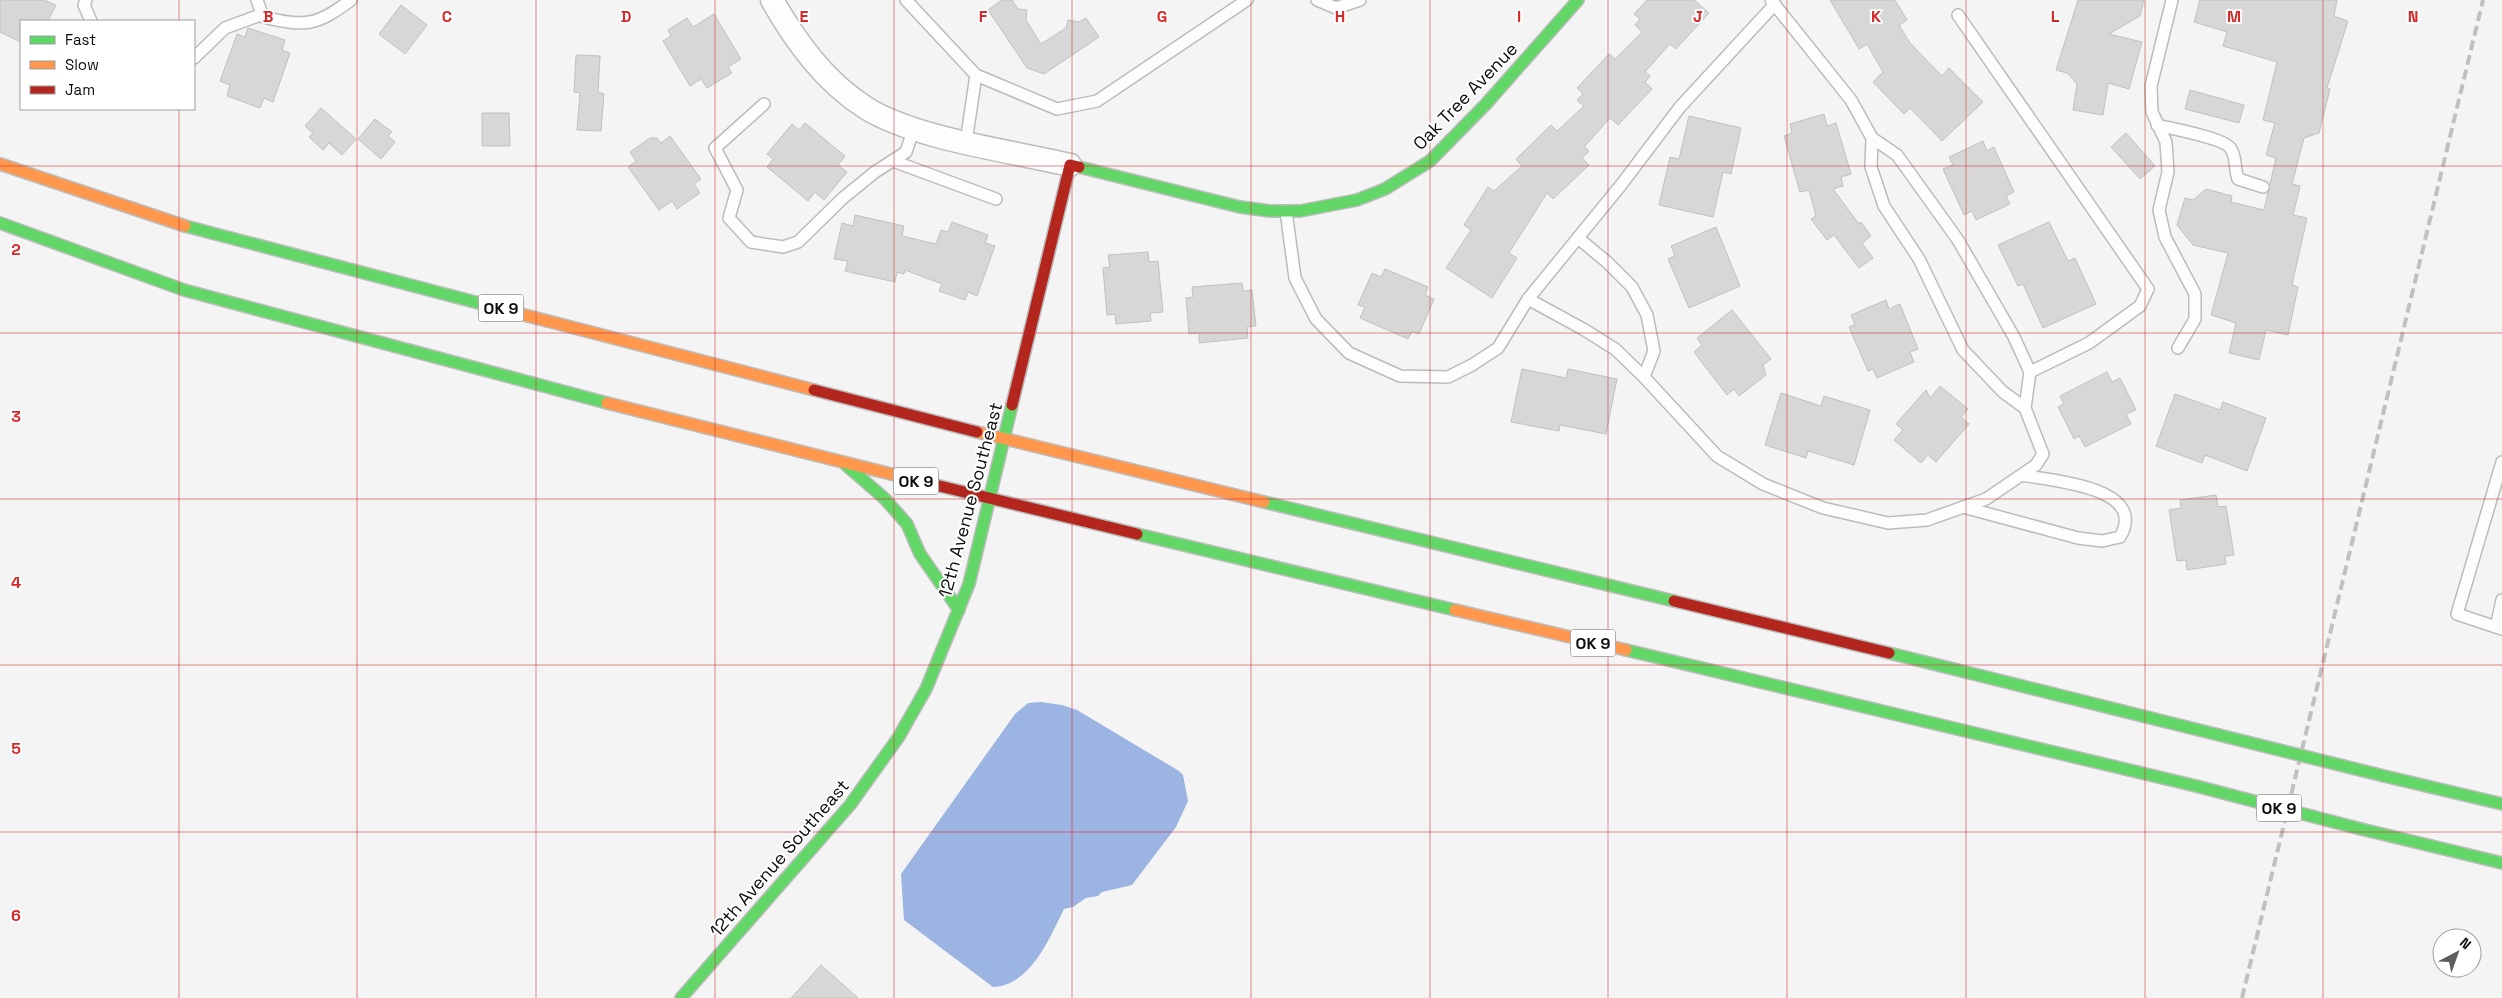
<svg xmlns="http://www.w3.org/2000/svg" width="2502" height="998" viewBox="0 0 2502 998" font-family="'Space Grotesk',sans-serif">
<rect width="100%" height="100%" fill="#f4f4f5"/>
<!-- water -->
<path fill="#9bb4e1" d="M1041,702l21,3 15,5 102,61 4,4 5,26 -12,26 -44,58 -30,7 -4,4 -12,2 -13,9 -9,2c-15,30 -33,76 -71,78l-89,-67 -3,-46 114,-160 13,-11z"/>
<!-- building -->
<g fill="#d7d7d7" stroke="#c2c1c1">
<path d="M0,0h44l12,5 -8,16h-27v21l-21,-10z"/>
<path d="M1002,0h10l6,9 9,1 -1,10 15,24 25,-16 2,-8 11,2 7,-4 13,19 -55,37 -17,-6 -39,-58z"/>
<path d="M1647,0h47l15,13 -33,36 -6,-5 -25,28 5,4 -5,6 7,7 -34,36 -8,-7 -26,29 5,4 -7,7 7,7 -36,34 -6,-6 -38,60 8,5 -25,40 -46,-30 25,-38 -7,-5 24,-38 6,4 28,-25 -6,-7 35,-34 6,6 27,-25 -7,-6 6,-6 -6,-6 32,-34 6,5 27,-27 -7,-7 5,-6 -6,-5z"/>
<path d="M1830,0h65l12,20 -8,5 11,18 32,33 7,-8 34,34 -41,39 -32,-33 -6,6 -31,-32 10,-10 -16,-28 -8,5z"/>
<path d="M2078,0h66l-4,16 -31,18 33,8 -13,47 -21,-6 -5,32 -30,-5 4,-26 -10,-11 -11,-3z"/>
<path d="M2200,0h137l-3,16 14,5 -21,67 3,1 -11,44 -15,5 -12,46 8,2 -7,29 14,3 -15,67 6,2 -10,48 -22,-5 -7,30 -30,-7 7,-30 -25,-8 17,-62 -35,-8 -16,-20 8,-27 8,2 13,-11 26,7 -1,6 33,8 12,-52 -10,-3 9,-32 -12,-3 14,-58 -54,-16 4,-14 -33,-10z"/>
<path d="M401,5l26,20 -22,29 -26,-20z"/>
<path d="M714,14l27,45 -13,8 4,6 -25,15 -6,-9 -11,7 -27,-45 8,-5 -3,-6 19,-12 6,9z"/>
<path d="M248,28l37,12 -3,10 8,3 -17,49 -9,-4 -4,10 -33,-12 3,-11 -10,-4 17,-47 8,3z"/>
<path d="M576,55l24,1 -2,36 6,2 -3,37 -24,-1 3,-37 -6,-1z"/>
<path d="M2190,90l54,15 -5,18 -54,-14z"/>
<path d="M321,108l35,31 -14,16 -13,-12 -6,7 -14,-13 4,-4 -8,-7z"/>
<path d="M482,113h27l1,33h-28z"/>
<path d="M1824,114l3,12 9,-3 15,51 -10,3 2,9 -10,3 26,35 2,-2 10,14 -9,7 11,15 -14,10 -25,-33 -7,5 -16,-21 5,-3 -7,-26 -9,2 -16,-56 8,-3 -2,-9z"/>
<path d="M1689,116l52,12 -10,46 -8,-2 -10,45 -54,-12 11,-48 9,2z"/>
<path d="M375,119l17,13 -4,4 7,6 -14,17 -23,-20z"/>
<path d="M805,123l40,33 -7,9 9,7 -23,28 -9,-8 -7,9 -41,-34 6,-8 -6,-5 25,-30 7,6z"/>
<path d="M2126,133l29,33 -15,13 -29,-32z"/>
<path d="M670,136l31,43 -7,5 6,9 -23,16 -5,-8 -13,9 -31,-43 8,-6 -6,-9 20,-14h7l4,5z"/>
<path d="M1983,141l4,10 7,-4 20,45 -8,4 4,8 -34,16 -4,-9 -8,4 -21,-46 10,-4 -4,-8z"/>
<path d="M855,215l49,11 -2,10 34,8 5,-14 7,2 4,-10 36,13 -3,8 10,3 -18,50 -9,-4 -3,8 -26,-9 3,-7 -37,-14 -1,4 -7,-2 -2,10 -50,-11 3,-10 -14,-2 8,-36 11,3z"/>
<path d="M2049,222l19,39 7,-3 21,46 -53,24 -20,-44 -5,2 -20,-41z"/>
<path d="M1716,227l24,59 -51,22 -21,-49 7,-3 -4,-10z"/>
<path d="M1148,252l1,10 9,-1 5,51 -13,1 1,8 -35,3 -1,-10 -8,1 -4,-47 7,-1 -2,-12z"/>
<path d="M1385,269l43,18 -3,8 9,4 -15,35 -7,-3 -4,8 -48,-21 5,-11 -7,-2 14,-32 9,4z"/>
<path d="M1242,283l1,8 9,-1 4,36 -9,1 1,11 -49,5v-10l-10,1 -3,-36 7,-1 -1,-10z"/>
<path d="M1886,300l3,9 11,-5 18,45 -8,3 4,10 -37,16 -4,-9 -5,2 -19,-44 6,-2 -4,-10z"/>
<path d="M1732,310l39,49 -8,6 3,10 -27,21 -5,-7 -7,6 -33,-43 8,-7 -5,-7z"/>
<path d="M1522,369l44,9 2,-9 49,10 -11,55 -46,-9 -1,6 -48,-9z"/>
<path d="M2107,372l5,10 8,-4 16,32 -10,4 5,10 -46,23 -6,-11 -5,3 -16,-32 6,-3 -4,-8z"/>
<path d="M1940,386l28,23 -7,8 8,7 -33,38 -8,-7 -7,8 -27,-23 9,-10 -7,-6 30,-34 4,8z"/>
<path d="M1781,393l40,13 3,-10 46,14 -16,55 -46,-14 -2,7 -41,-13z"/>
<path d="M2175,394l45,16 3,-8 43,16 -19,53 -42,-16 -3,8 -46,-17z"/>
<path d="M2216,495l2,12 8,-1 8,49 -9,1 1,8 -39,6 -1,-10 -9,1 -8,-51 12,-2 -1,-8z"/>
<path d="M821,965l37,33h-67z"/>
</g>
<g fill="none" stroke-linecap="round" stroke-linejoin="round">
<!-- lane casing -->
<g stroke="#bcbcbc" stroke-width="14">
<g id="lane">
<path d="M86,0l-2,5 7,16"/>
<path d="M257,0l6,17c43,10 53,9 88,-17"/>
<path d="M906,0l70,75 -10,67"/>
<path d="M1317,0l19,8 24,-8"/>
<path d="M2172,0l-21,86 1,26 14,30 2,30 -9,38 6,27 30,57v25l-17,29"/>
<path d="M1958,15l190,274 -8,17 -51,37 -59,29"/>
<path d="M194,58l31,-30 38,-14"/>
<path d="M976,75l81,34 40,-8 150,-101"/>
<path d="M764,104l-49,44 22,42 -8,28 22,24 32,5 15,-5 45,-44 32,-26 31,-20 8,-24"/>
<path d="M2157,125c15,4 68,13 74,24 6,10 3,19 7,30l25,8"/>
<path d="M1872,138l-1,29 13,39 35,53 44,91 40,42 22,16"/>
<path d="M893,161l103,38"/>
<path d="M1286,211l9,67 21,41 33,34 51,23 48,1 24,-12 26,-17 30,-49 93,-114 59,-78 95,-103"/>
<path d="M1578,238l29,24 25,25 15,28 7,36 -10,26"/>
<path d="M1528,299l55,30 32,20 29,28 73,79 46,28 60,24 65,15 39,-3 59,-21 50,-34 7,-11 -18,-46 5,-36 -16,-35 -56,-97 -61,-85 -25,-17 -21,-38 -80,-100"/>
<path d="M2502,462l-45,152 45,15"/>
<path d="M1963,507l115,31 24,3 18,-4c29,-50 -68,-56 -98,-62"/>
<path d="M2496,627l6,-27"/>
</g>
</g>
<!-- street casing -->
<g stroke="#bcbcbc" stroke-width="25">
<path id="street" d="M772,0c24,42 53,82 94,108 50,31 145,43 204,57"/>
</g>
<!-- fast casing -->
<g stroke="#bcbcbc" stroke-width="14">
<g id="fast">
<path d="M1079,167l161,40 30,4h30l57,-11 28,-11 45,-28 56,-57 92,-104"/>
<path d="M0,223l184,67 423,113"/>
<path d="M185,226l324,85"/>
<path d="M846,465l38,33 23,26 13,30 39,56"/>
<path d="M1264,502l410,99"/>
<path d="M1137,534l318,76"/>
<path d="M1626,650l570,136"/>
<path d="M1889,653l330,82"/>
<path d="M2384,776l118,28"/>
<path d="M2361,829l141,34"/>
<path d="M681,998l169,-193 48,-67 28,-49 43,-105 43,-179"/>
</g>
</g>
<!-- slow casing -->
<g stroke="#bcbcbc" stroke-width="14">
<g id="slow">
<path d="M0,164l185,62"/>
<path d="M509,311l305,79"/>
<path d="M607,403l308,77"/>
<path d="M977,432l287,70"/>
<path d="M1455,610l171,40"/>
</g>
</g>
<!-- jam casing -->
<g stroke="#bcbcbc" stroke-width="14">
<g id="jam">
<path d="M814,390l163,42"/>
<path d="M1012,405l58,-240 9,2"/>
<path d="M915,480l222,54"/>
<path d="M1674,601l215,52"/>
</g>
</g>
<!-- lane -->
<use href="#lane" stroke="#fdfdfe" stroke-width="11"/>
<!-- street -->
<use href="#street" stroke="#fdfdfe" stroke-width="22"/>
<!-- fast -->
<use href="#fast" stroke="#63d668" stroke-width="11"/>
<!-- slow -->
<use href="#slow" stroke="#ff974d" stroke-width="11"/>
<!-- jam -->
<use href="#jam" stroke="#b3261e" stroke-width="11"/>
<!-- rail -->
<path stroke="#c0c0c1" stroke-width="4" stroke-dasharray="10 5" stroke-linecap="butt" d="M2242,998l241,-998"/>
<!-- fast-bridge casing -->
<g stroke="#bcbcbc" stroke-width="14" stroke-linecap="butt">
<g id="fast-bridge">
<path d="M2219,735l165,41"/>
<path d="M2196,786l165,43"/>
</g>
</g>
<!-- fast-bridge -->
<use href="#fast-bridge" stroke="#63d668" stroke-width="11"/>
</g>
<!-- grid -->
<path fill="none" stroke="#d62828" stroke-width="1" stroke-opacity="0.55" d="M179,0v21M357,0v998M536,0v998M715,0v998M894,0v998M1072,0v998M1251,0v998M1430,0v998M1608,0v998M1787,0v998M1966,0v998M2145,0v998M2323,0v998M179,109v889M0,166h2502M0,333h2502M0,499h2502M0,665h2502M0,832h2502"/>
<g text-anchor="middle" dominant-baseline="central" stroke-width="4" stroke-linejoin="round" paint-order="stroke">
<!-- shield labels -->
<g fill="#fff" stroke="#565656" stroke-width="1">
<rect x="478.5" y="294.5" width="45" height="27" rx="4"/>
<rect x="893.5" y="467.5" width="45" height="27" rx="4"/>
<rect x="1570.5" y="629.5" width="45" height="27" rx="4"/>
<rect x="2256.5" y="794.5" width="45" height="27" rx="4"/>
</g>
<g font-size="16" font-weight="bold" fill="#0d0d0e">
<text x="501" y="308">OK 9</text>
<text x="916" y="481">OK 9</text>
<text x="1593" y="643">OK 9</text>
<text x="2279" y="808">OK 9</text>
</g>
<!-- street labels -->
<g font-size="18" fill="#0d0d0e" stroke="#fff">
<text transform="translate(1465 96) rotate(-46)">Oak Tree Avenue</text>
<text transform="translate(970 500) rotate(-75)">12th Avenue Southeast</text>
<text transform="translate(779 858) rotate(-49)">12th Avenue Southeast</text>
</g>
</g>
<g font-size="16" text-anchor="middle" font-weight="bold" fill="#d62828" stroke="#fff" stroke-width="4" stroke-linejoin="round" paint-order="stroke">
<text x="268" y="22">B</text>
<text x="447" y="22">C</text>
<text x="626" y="22">D</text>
<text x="804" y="22">E</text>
<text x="983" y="22">F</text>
<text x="1162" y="22">G</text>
<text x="1340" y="22">H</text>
<text x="1519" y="22">I</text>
<text x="1698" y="22">J</text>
<text x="1876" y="22">K</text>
<text x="2055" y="22">L</text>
<text x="2234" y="22">M</text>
<text x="2413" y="22">N</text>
<text x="16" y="255">2</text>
<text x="16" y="422">3</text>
<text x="16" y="588">4</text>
<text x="16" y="754">5</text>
<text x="16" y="921">6</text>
</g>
<!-- legend -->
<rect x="20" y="20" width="175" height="90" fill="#ffffff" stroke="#9e9e9f"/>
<rect x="30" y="36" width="25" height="8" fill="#63d668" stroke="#9e9e9f"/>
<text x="65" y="45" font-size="15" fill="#0d0d0e">Fast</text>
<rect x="30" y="61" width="25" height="8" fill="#ff974d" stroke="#9e9e9f"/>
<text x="65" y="70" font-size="15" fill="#0d0d0e">Slow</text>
<rect x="30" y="86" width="25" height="8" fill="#b3261e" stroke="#9e9e9f"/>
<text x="65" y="95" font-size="15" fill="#0d0d0e">Jam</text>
<!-- north arrow -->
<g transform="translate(2457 953) rotate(41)"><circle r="24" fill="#ffffff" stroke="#9e9e9f"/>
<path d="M0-4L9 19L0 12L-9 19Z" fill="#5e5e5f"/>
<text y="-8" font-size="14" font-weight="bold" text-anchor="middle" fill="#0d0d0e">N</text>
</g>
</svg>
